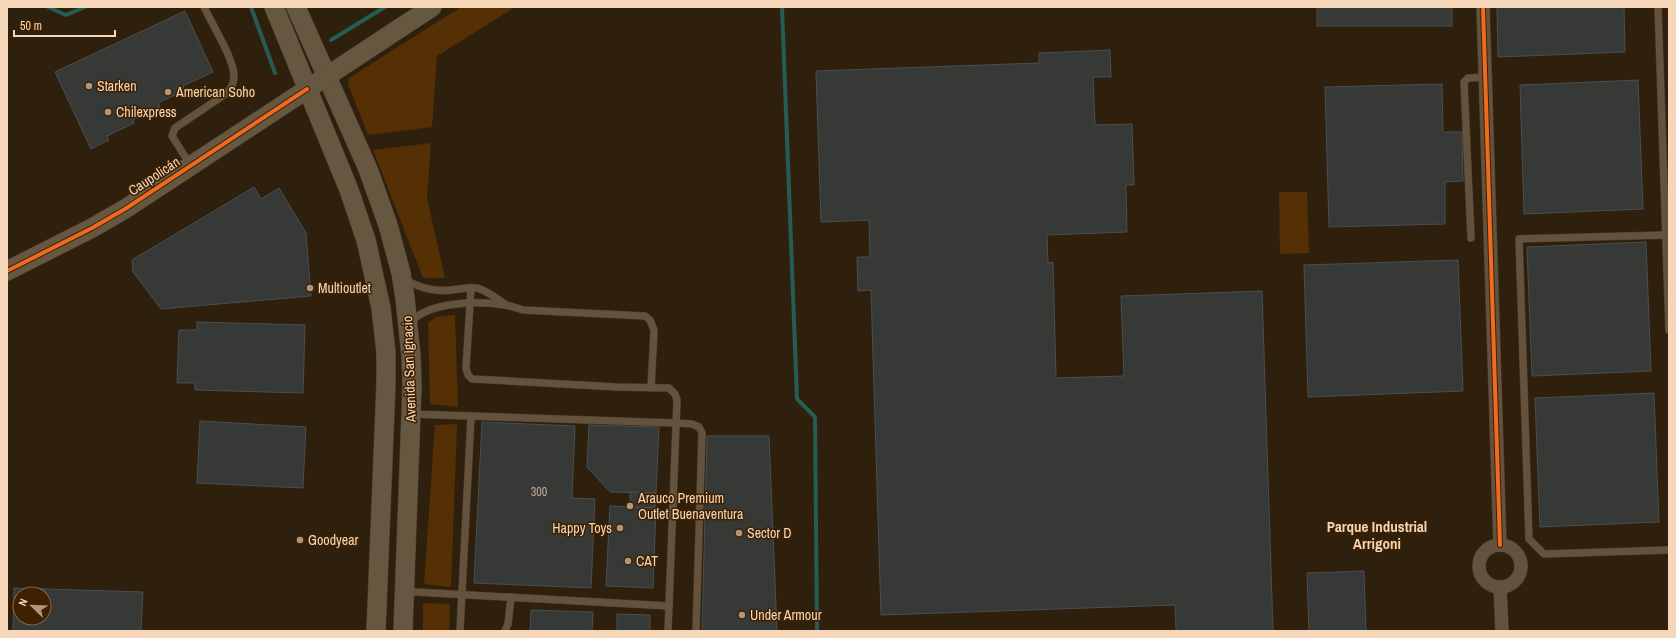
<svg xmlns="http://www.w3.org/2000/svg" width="1676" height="638" viewBox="0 0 1676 638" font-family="'Archivo Narrow',sans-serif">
<rect width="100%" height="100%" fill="#2f200e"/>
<!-- green -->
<g fill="#543004">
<path d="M461,7h54l-78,49 -5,71 -64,8 -20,-51 1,-6z"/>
<path d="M431,143l-4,55 18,80h-22l-50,-128z"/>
<path d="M1307,192l2,61 -29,1 -1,-62z"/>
<path d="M455,315l3,92 -28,-3 -2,-81 8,-6z"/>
<path d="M457,424l-6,163 -27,-3 11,-159z"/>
<path d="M423,603l27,1 -1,27h-26z"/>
</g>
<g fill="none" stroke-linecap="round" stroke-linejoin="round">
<!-- stream -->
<g stroke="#255c54" stroke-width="4">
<path d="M48,7l18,8 19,-8"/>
<path d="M251,7l24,66"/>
<path d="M782,7l15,392 18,18 2,214"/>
<path d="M331,40l54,-33"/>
</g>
</g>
<!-- building -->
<g fill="#373937" stroke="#494f51" fill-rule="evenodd">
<rect x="1317" y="7" width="135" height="19"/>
<path d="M1497,7h127l1,45 -127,5z"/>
<path d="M185,11l28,61 -30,14 2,4 -27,13 2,4 -27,13 1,3 -27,13 2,4 -18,9 -36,-77z"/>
<path d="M1110,50l1,27h-18l2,48 37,-1 2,61h-8l1,47 -80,3 1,28 5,-1 3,116 68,-2 -3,-80 141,-5 11,340h-97l-1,-26 -294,10 -10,-325 -13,1 -1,-34h13l-1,-37 -48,2 -5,-151 223,-8v-10z"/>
<path d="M1638,80l5,129 -119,5 -4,-129z"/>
<path d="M1442,84l1,48h19l1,49 -18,1v42l-116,3 -4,-140z"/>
<path d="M254,187l7,12 18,-11 27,45 5,63 -150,13 -28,-37 -1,-12z"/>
<path d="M1646,242l5,129 -119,5 -5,-129z"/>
<path d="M1458,260l5,131 -155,6 -4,-132z"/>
<path d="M197,322l108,3 -2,68 -108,-3v-7h-18l2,-53h18z"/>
<path d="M1654,393l5,129 -119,5 -5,-129z"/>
<path d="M200,421l106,6 -3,61 -106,-5z"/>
<path d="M482,422l93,4 -3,72 23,1 -4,89 -117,-5z"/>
<path d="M589,425l70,2 -3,66 -46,-1 -23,-25z"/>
<path d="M707,436h62l8,195h-75z"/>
<path d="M630,492l26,1 -1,15 -25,-1z"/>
<path d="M610,506l46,2 -3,80 -47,-2z"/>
<path d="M1364,571l2,60h-57l-2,-58z"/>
<path d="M14,588l129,4 -2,39h-128zM20,594h24v24h-24z"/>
<path d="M531,610l62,2 -1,19h-62z"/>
<path d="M617,614l33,1v16h-33z"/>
</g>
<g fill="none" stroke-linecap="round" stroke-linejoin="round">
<!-- lane casing -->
<g stroke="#4b3c2f" stroke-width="8">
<g id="lane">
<path d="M1658,7l11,323"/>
<path d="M191,166l-19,-30 3,-8 52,-35c4,-5 7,-9 7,-17 0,-17 -22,-52 -30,-69"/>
<path d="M1666,235l-147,4 10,300 15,15 125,-4"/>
<path d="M1471,238l-7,-156 4,-4 18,-1"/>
<path d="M404,279c16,9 30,13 48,11 9,-1 17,-3 25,-2 11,3 19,10 28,16"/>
<path d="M471,288l-5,80 2,7 4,4 145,8 52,1 6,6 2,6 -9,231"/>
<path d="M410,323c18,-22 69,-22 95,-18 6,1 12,3 18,5l122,6 5,4 4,10 -3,58"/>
<path d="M411,414l264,9 17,1 7,3 3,6 -6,198"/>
<path d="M404,590l11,2 254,14"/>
<path d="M460,631l11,-214"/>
<path d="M505,631l3,-7 3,-27"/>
</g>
</g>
<!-- street casing -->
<g stroke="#4b3c2f" stroke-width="14">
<g id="street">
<path d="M1483,7l17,538"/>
<circle cx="1500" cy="566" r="21"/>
<path d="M1500,587l2,44"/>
</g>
</g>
<!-- secondary casing -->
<g stroke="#4b3c2f" stroke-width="20">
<g id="secondary">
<path d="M274,7l75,183 17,50 15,68 5,45v30l-10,248"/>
<path d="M296,7l72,162 20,56 13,48 4,25 6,58 1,30 -9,245"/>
<path d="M7,271l85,-43 33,-19 307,-202"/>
</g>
</g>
<!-- lane -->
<use href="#lane" stroke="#65523d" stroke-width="7"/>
<!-- street -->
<use href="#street" stroke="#65523d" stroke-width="13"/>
<!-- secondary -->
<use href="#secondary" stroke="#665740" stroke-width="19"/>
<!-- cycleway casing -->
<g stroke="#3d2100" stroke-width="6">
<g id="cycleway">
<path d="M1483,7l17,538"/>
<path d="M7,271l85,-43 33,-19 182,-120"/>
</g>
</g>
<!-- cycleway -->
<use href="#cycleway" stroke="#ed6a23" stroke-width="4"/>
</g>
<!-- markers -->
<g fill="#b0967d" stroke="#3d2100" stroke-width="1.5">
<circle cx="89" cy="86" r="4"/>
<circle cx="168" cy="92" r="4"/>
<circle cx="108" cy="112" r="4"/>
<circle cx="310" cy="288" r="4"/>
<circle cx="630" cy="506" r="4"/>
<circle cx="620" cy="528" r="4"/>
<circle cx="739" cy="533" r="4"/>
<circle cx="300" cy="540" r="4"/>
<circle cx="628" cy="561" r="4"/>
<circle cx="742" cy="615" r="4"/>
</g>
<g text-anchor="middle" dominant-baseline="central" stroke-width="3" stroke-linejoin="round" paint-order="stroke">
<!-- number labels -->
<g font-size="12" fill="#c6af98">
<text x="539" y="492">300</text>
</g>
<!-- poi labels -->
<g font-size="14" fill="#f6d6b9" stroke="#3d2100" text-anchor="start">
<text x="97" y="86">Starken</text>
<text x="176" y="92">American Soho</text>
<text x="116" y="112">Chilexpress</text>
<text x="318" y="288">Multioutlet</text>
<text x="638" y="498">Arauco Premium<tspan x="638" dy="16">Outlet Buenaventura</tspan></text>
<text x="612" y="528" text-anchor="end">Happy Toys</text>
<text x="747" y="533">Sector D</text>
<text x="308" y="540">Goodyear</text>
<text x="636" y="561">CAT</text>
<text x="750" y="615">Under Armour</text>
</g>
<!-- street labels -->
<g font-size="14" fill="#f6d6b9" stroke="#3d2100">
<text transform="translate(154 176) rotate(-33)">Caupolicán</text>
<text transform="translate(409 369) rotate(-92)">Avenida San Ignacio</text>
</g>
<!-- neighbourhood labels -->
<g font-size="15" font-weight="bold" fill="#f6d6b9" stroke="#3d2100">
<text x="1377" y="526">Parque Industrial<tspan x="1377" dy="17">Arrigoni</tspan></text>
</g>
</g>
<!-- border -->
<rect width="1676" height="638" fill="none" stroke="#f6d6b9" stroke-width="16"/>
<!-- north arrow -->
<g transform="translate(32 606) rotate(293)"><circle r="19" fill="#3d2100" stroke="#87694a"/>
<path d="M0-3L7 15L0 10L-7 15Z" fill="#b0967d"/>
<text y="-6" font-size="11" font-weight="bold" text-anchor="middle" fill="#f6d6b9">N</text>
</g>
<!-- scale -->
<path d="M14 30v6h101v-6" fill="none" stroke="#f6d6b9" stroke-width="2"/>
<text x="20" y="30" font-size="12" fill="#f6d6b9" stroke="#3d2100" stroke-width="3" paint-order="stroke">50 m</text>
</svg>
